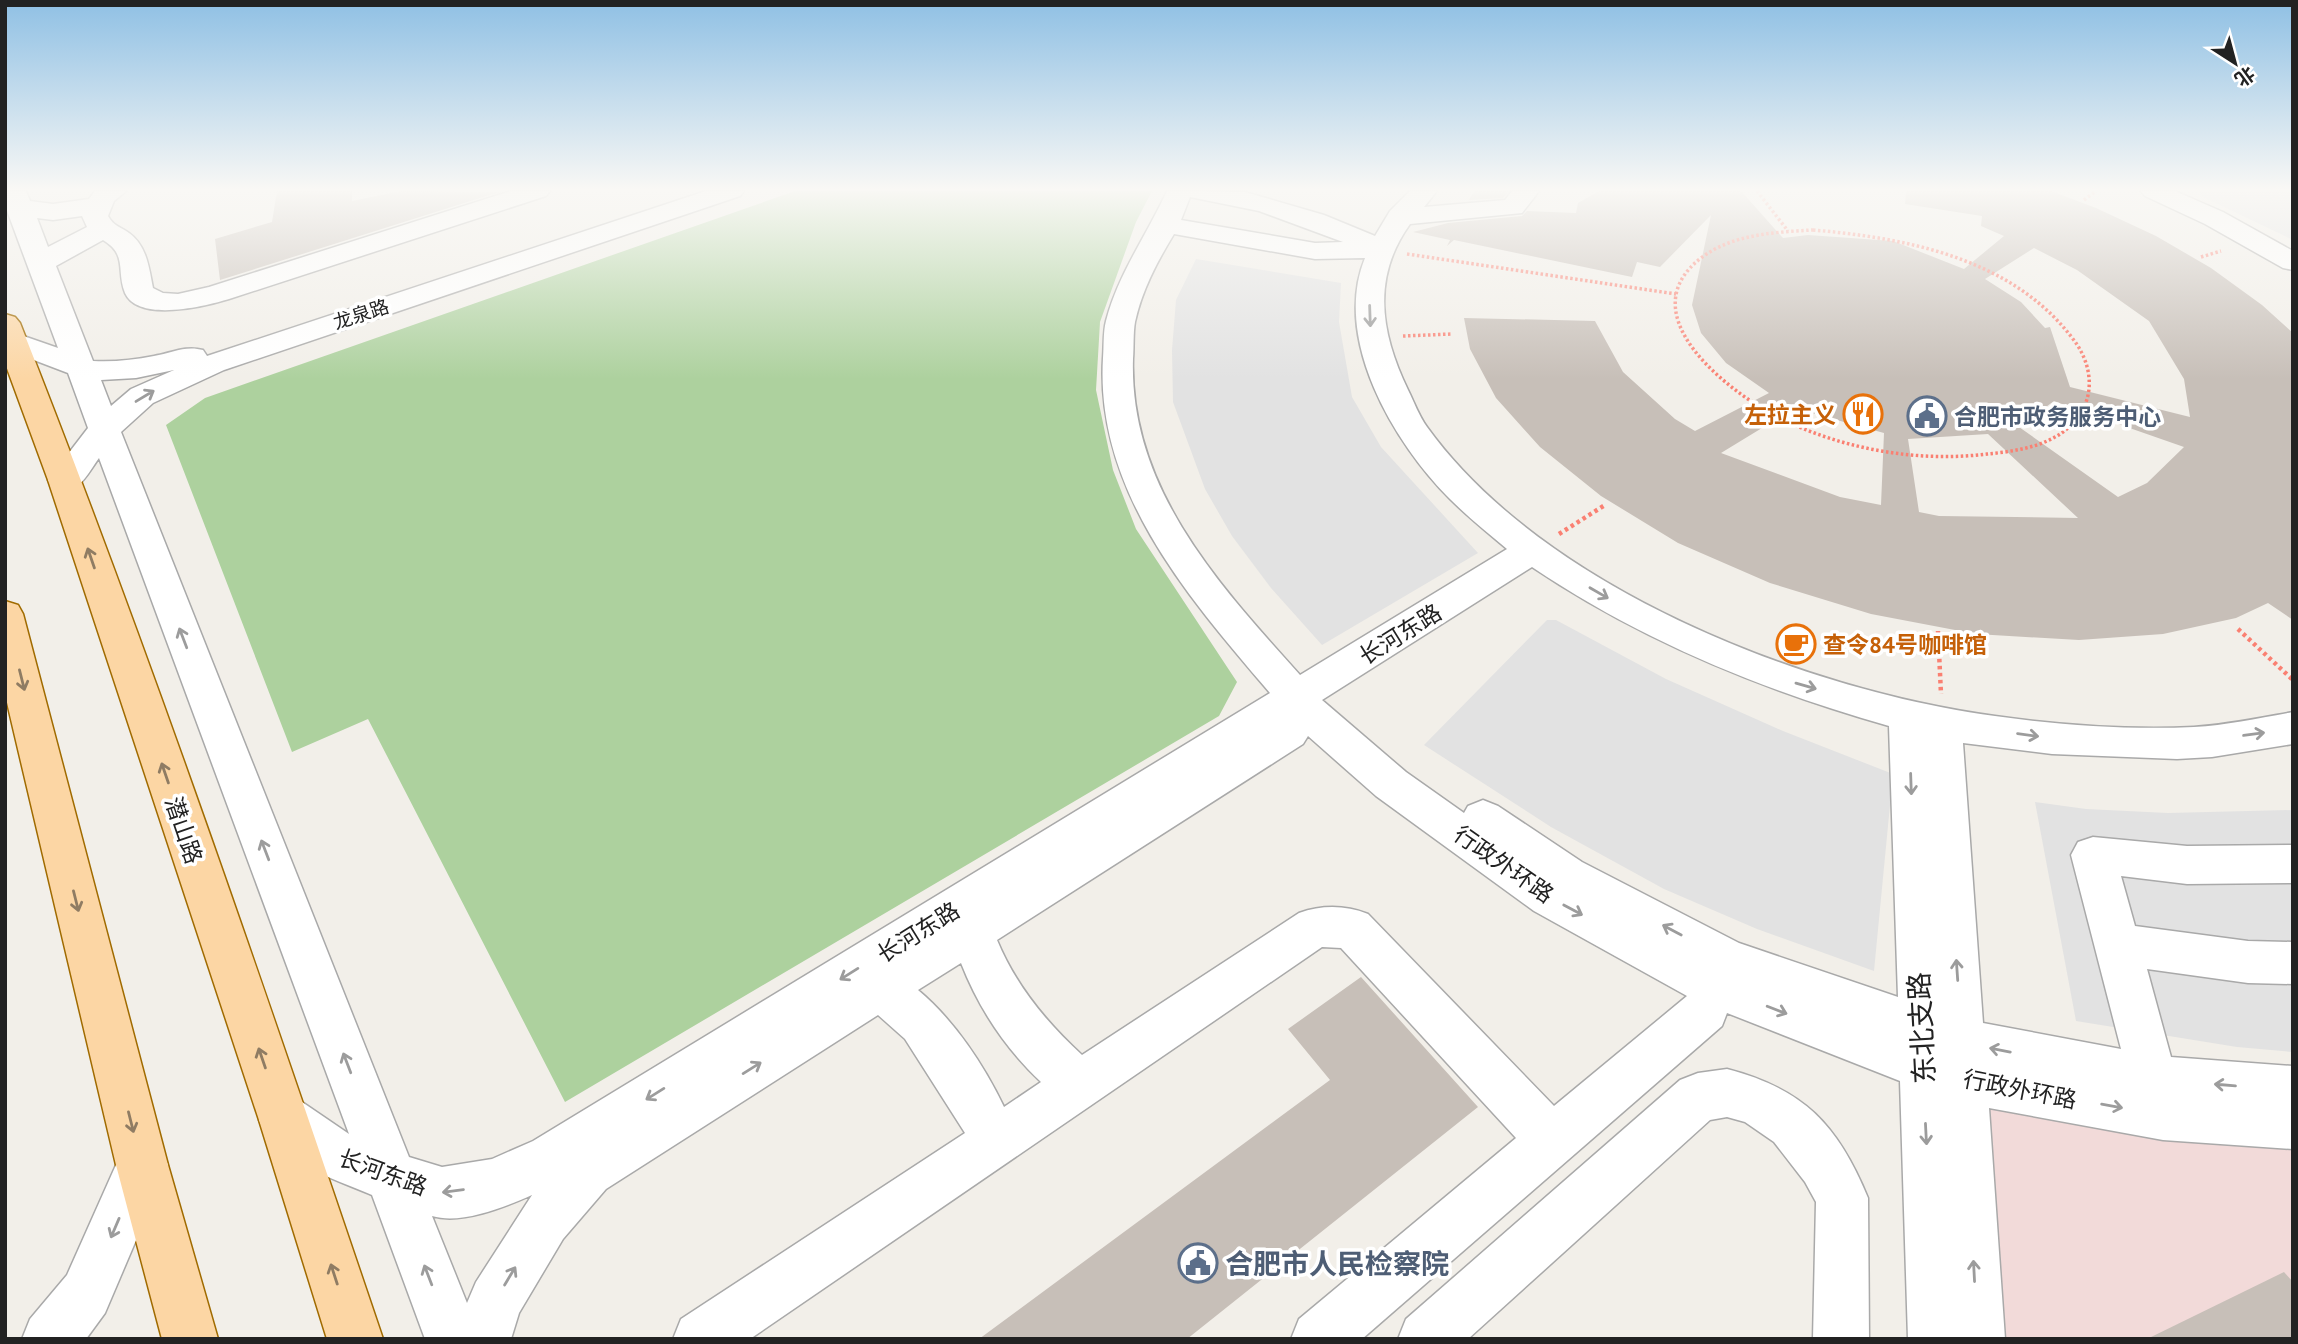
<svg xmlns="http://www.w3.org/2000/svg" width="2298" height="1344" viewBox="0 0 2298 1344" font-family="'PT Sans','Noto Sans SC',sans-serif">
<rect width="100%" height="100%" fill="#f2efe9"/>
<!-- commercial -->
<path fill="#f2dad9" d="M1964,1080l329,44v215h-316z"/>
<!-- forest -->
<path fill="#add19e" d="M795,191h357l-16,31 -36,100 -4,68 17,80 23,59 101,153 -18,34 -654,386 -197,-383 -76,33 -126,-327 39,-27z"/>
<!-- parking -->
<g fill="#e2e2e2">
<path d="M2198,191h95v49l-90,-43z"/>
<path d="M1196,259l145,24 -2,39 13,75 29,50 97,106 -156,92 -51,-57 -39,-52 -27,-47 -32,-87 -1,-52 4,-50z"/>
<path d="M1547,620h9l110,59 117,52 110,43 -19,197 -117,-42 -93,-40 -113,-62 -127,-82z"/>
<path d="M2035,802l51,7 82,4 125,-3v242l-56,-5 -161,-26z"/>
</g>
<!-- building -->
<g fill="#c7bfb8" fill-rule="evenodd">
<path d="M277,191h75v10l49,-10 98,1 -279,88 -5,-41 57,-17z"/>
<path d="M1474,191h35l-6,7 -34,2z"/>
<path d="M1599,191h142l42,47 25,-3 85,6 71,28 40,-33 -23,-10 1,-10 -77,-12 1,-13h145l45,17 60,28 55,32 51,37 31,28v287l-25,-17 -32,15 -73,16 -84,6 -103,-6 -105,-20 -101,-31 -92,-40 -77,-47 -61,-49 -44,-49 -26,-49 -6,-31 131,3 28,51 52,47 20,12 74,-38 -43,-30 -25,-30 -9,-28 19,-90 -51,52 -23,-5 -5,15 -178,-37 -7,6 3,-6 -37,-8 35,-9 74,-7 5,-5 49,2 2,-10zM2034,248l43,22 72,51 35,58 6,38 -120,-30 -20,-60 -5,1 -24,-26 -36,-23zM2054,401l24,9 106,37 -37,36 -29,14 -99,-70zM1798,406l17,8 69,19 -3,72 -41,-8 -119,-44zM1988,434l90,84 -139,-2 -20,-4 -11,-73z"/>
<path d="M1361,977l117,130 -291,232h-208l351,-259 -42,-51z"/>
<path d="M2284,1272l9,10v57h-146z"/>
</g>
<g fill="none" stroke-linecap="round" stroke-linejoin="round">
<!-- minor casing -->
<g stroke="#a9a9a9" stroke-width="3">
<g id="minor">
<path d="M5,191h21l4,10 23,3 36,-5 6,-8h31l-12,10 -6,15c6,11 12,10 21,17 18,13 20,35 24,55l10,5 15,1 31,-7 302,-96h39l-4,5 -317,103c-23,7 -90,24 -104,-6 -9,-22 3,-38 -22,-53l-47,26 37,95c21,1 41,-1 61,-5 17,-3 32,-11 49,-6l4,6 499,-165h38l-4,5 -516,174 -71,33 -32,29 288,725 33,10 50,-8 41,-18 737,-448c-81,-95 -175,-202 -167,-335 1,-12 0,-26 3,-37 12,-47 41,-86 61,-130l78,1 79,23 51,21 15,-25 20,-20h27l-13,16 81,-7 7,-9h27l-17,22 -112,11c-39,54 -29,110 -2,166 6,12 11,26 19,37 116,161 376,263 568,289 64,9 133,14 199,11 33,-2 66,-9 99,-15v32l-81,13 -35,2 -125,-5 -89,-11 20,280 138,26 -50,-194 7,-13 15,-5 94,9 106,-1v38l-106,1 -66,-8 14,50 113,15 45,1v42l-45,-1 -101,-14 24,88 122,9v83l-130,-9 -174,-32 16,231h-97l-8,-258 -173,-68 -5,13 -360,313h-71l8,-20 217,-181 -175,-190 -19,-1 -572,392h-77l8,-20 284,-186 -60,-94 -27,-24 -272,174 -43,50 -44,74 -8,26h-86l-53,-144c-40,-17 -95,-33 -113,-75l7,-18 18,-7 18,7 47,32 -250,-676c-14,19 -19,37 -46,30l-5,-8 40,-52 -20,-55 -63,-24v-15l7,-2 46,16 -53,-143zM1190,197l69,14 84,31 -28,1 -134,-23zM82,216l5,11 -39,20 -11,-29 16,2zM1174,234l141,25 50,-1c-33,81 29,185 85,241 18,18 38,34 57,50l-207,126c-81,-90 -171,-187 -167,-316 1,-12 0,-26 2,-37 7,-32 22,-60 39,-88zM174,370l-43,19 -20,17 -10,-26 35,-2zM1532,567c110,74 230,123 357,159l9,271 -159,-54 -157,-81 -84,-56 -15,-6 -15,6 -4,7 -58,-41 -84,-72zM1308,736l68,60 158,115 153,85 -133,110 -186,-192c-23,-9 -46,-9 -69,-1l-217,142c-36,-33 -66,-69 -85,-115l306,-196zM961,963c18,46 45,86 80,119l-37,25c-20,-42 -50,-87 -86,-117zM532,1195l-56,87 -9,21 -35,-87c29,9 73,-9 100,-21z"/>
<path d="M2141,191h34l48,21 70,39v19l-10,-2 -78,-44 -60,-28z"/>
<path d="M1727,1069c77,20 111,56 141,129l1,141h-56l3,-137 -11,-20 -31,-40 -29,-20 -18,-5 -17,3 -242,219h-70l8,-20 274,-239 18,-7z"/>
<path d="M142,1139l18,8 8,18 -63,148 -19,26h-64l8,-20 37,-44 57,-128z"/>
</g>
</g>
<!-- major casing -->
<g stroke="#a06b00" stroke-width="3">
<g id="major">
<path d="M5,314l10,3 5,6c132,334 248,676 363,1016h-56l-68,-219 -211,-640 -43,-117z"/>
<path d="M5,601l13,4 5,9 145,551 50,174h-56l-46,-174 -111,-471z"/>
</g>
</g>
<!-- path-far1 -->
<g stroke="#fa8072" stroke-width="3.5" stroke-dasharray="2.5 2.5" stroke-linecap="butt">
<path d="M1757,191l31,40"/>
<path d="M2084,200l12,-9"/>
<path d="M1813,230c95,8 200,29 260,109 18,23 23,54 5,78 -20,28 -59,34 -91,37 -72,9 -151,-6 -215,-40 -49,-27 -142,-101 -71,-156 31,-24 75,-26 112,-28z"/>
<path d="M1407,254l269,40"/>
<path d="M2201,257l20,-6"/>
<path d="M1403,336l49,-2"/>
</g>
<!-- path -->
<g stroke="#fa8072" stroke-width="4.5" stroke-dasharray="3.5 3.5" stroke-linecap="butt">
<path d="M1559,534l46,-29"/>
<path d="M2238,629l55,51"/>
<path d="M1938,631l3,63"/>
</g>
<!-- minor -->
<use href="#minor" fill="#fff" fill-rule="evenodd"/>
<!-- major -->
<use href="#major" fill="#fcd6a4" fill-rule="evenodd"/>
</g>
<!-- one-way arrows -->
<defs><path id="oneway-shaft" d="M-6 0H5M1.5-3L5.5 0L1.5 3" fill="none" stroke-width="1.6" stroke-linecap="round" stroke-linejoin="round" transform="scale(1.75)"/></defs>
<g stroke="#9c9c9c">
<use href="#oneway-shaft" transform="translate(1370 316) rotate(88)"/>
<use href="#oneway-shaft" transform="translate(145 396) rotate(-31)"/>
<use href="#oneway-shaft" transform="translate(1599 593) rotate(30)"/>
<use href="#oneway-shaft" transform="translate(183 638) rotate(-111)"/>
<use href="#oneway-shaft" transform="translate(1806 686) rotate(16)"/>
<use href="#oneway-shaft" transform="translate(2254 734) rotate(-8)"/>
<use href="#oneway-shaft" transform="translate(2028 735) rotate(8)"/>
<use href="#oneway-shaft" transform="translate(1911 784) rotate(88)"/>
<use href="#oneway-shaft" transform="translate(265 850) rotate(-111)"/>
<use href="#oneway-shaft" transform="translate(1573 910) rotate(28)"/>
<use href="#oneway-shaft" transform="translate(1672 930) rotate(-152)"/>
<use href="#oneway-shaft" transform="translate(1957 970) rotate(-94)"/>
<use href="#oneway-shaft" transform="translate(849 974) rotate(148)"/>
<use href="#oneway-shaft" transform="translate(1777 1010) rotate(21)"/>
<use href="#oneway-shaft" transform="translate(2000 1050) rotate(-169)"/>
<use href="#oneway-shaft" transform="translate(347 1063) rotate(-111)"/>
<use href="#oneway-shaft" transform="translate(752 1068) rotate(-32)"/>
<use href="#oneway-shaft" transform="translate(2225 1085) rotate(-175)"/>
<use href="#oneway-shaft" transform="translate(655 1094) rotate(148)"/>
<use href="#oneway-shaft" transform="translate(2112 1106) rotate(10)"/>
<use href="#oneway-shaft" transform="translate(1926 1134) rotate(87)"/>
<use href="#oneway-shaft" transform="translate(453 1191) rotate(173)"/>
<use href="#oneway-shaft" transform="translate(115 1228) rotate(113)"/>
<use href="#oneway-shaft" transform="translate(1974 1271) rotate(-93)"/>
<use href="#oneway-shaft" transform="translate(428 1275) rotate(-111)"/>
<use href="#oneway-shaft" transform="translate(510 1276) rotate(-59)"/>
</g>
<g stroke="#8f7c63">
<use href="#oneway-shaft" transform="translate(91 558) rotate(-109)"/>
<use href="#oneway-shaft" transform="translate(22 680) rotate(76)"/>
<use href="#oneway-shaft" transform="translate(165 773) rotate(-109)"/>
<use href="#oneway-shaft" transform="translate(76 901) rotate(76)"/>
<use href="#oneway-shaft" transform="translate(262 1058) rotate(-109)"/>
<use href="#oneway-shaft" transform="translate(131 1122) rotate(76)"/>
<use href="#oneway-shaft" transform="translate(334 1274) rotate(-108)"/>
</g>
<!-- sky -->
<linearGradient id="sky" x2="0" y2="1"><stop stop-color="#8fc0e4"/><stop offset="0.5" stop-color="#f9f8f5"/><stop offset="1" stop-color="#f9f8f5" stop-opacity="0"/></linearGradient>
<rect width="2298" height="379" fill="url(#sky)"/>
<!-- icons -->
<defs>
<g id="restaurant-ring" transform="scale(2.0125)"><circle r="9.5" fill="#fff" stroke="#e8710a" stroke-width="1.5"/><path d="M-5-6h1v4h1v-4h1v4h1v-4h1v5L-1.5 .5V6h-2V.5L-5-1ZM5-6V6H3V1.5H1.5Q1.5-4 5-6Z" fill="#e8710a"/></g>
<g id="civic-ring" transform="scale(2.0125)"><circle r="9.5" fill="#fff" stroke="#5c6f8a" stroke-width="1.5"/><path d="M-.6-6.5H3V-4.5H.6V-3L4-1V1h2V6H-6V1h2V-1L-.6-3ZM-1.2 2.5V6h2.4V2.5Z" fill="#5c6f8a"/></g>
<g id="cafe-ring" transform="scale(2.0125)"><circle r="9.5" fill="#fff" stroke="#e8710a" stroke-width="1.5"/><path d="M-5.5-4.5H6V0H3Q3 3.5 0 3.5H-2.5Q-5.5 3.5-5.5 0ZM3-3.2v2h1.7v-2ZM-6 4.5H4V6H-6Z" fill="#e8710a"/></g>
</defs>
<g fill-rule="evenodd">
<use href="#restaurant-ring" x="1863" y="414"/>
<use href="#civic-ring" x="1927" y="416"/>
<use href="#cafe-ring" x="1796" y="644"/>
<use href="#civic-ring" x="1198" y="1263"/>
</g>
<g text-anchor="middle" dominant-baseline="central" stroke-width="7" stroke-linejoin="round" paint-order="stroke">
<!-- far-street labels -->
<g font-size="19" fill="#222" stroke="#fff">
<text transform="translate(361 314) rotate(-18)">龙泉路</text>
</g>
<!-- food labels -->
<g font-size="23" font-weight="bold" fill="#c56008" stroke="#fff" text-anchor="end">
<text x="1836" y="414">左拉主义</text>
<text x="1823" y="644" text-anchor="start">查令84号咖啡馆</text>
</g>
<!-- service labels -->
<g font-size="23" font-weight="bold" fill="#4e5e75" stroke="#fff" text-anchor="start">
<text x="1954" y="416">合肥市政务服务中心</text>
</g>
<!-- street labels -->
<g font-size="23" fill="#222" stroke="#fff">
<text transform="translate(1400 634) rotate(-32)">长河东路</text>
<text transform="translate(184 830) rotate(71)">潜山路</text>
<text transform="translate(1504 864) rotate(35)">行政外环路</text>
<text transform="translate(918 932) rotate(-32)">长河东路</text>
<text transform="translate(2020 1089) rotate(11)">行政外环路</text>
<text transform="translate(383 1172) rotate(20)">长河东路</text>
</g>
<!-- near-street labels -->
<g font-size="28" fill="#222" stroke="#fff">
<text transform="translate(1921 1028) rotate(-93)">东北支路</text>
</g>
<!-- near-service labels -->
<g font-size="28" font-weight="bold" fill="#4e5e75" stroke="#fff" text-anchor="start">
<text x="1225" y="1263">合肥市人民检察院</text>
</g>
</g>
<!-- border -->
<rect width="2298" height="1344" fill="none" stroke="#222222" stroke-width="14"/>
<!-- north arrow -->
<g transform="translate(2235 63) rotate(144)" stroke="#ffffff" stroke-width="5" paint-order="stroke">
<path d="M0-5L12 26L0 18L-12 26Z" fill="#222222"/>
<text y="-10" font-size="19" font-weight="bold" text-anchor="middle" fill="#222222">北</text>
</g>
</svg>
